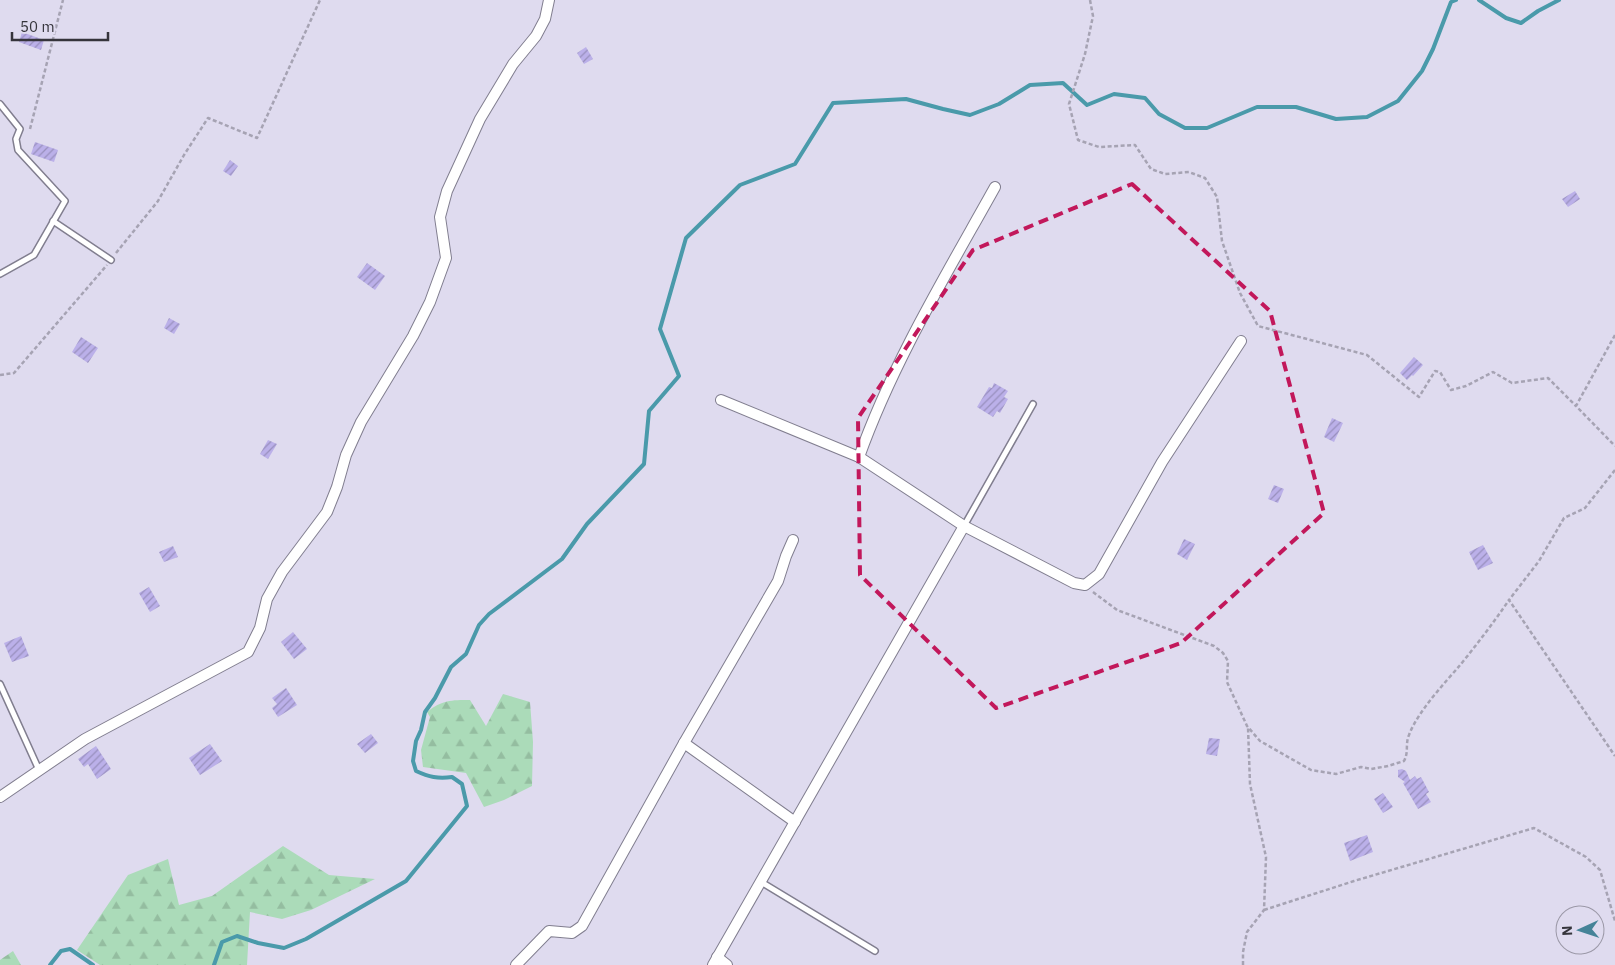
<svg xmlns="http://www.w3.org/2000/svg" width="1615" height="965" viewBox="0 0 1615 965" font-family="'IBM Plex Sans',sans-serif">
<defs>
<pattern id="forest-firs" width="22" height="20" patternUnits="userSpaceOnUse" patternTransform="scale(1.25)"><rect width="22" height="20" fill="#abdbb9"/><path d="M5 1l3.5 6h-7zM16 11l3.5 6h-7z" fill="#94bda0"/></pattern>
<pattern id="building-hatch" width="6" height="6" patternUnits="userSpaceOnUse" patternTransform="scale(1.25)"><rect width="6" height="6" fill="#bbb0e9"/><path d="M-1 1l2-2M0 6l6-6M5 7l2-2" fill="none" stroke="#9990be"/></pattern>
</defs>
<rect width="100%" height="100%" fill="#dfdbef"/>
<!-- forest -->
<g fill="url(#forest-firs)">
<path d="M503,694l27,8 3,40 -1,44 -28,14 -20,7 -18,-34 -43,-6 -2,-17 9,-33 -3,-5c15,-12 24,-12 43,-12l16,26z"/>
<path d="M283,846l46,29 46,4 -64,31 -29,9 -32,-7 -3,53h-147l-23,-15 51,-75 40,-16 11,46 33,-9z"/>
<path d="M13,951l8,14h-21v-5z"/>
</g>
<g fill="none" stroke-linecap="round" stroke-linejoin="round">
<!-- stream -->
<g stroke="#4a9aaa" stroke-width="4">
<path d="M1479,0l27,18 15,5 17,-12 21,-11"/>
<path d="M50,965l11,-14 9,-2 23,16"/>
<path d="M214,965l8,-23 15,-6 21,7 26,5 22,-9 100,-58 61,-75 -5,-22 -10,-7c-14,2 -23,0 -36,-6l-3,-10 3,-20 5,-11 4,-18 10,-14 16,-31 15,-13 13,-29 10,-11 73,-55 25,-35 57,-60 5,-53 30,-35 -19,-47 26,-91 54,-53 55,-21 38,-61 73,-4 37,10 27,6 29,-11 31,-19 33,-2 24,22 27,-11 31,4 14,16 26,14h22l50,-21h39l40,12 31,-2 31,-16 24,-30 11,-22 18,-47 5,-2"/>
</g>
</g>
<!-- building -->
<g fill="url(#building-hatch)">
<path d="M22,32l22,8 -3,10 -22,-8z"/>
<path d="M586,47l7,12 -9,5 -7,-11z"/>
<path d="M35,142l23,8 -4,12 -23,-8z"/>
<path d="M230,160l8,6 -7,10 -8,-5z"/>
<path d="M1575,191l5,8 -12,8 -6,-8z"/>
<path d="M367,263l18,13 -10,14 -18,-13z"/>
<path d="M169,318l11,6 -6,10 -10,-6z"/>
<path d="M81,337l17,11 -10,15 -16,-11z"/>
<path d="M1414,357l9,8 -10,11 -1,-1 -5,5 -7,-7z"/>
<path d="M994,383l14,8 -4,6 4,2 -8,14 -3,-2 -4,6 -16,-10 12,-20 3,1z"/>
<path d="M1332,418l11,5 -9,19 -10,-5z"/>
<path d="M268,440l9,4 -9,15 -8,-5z"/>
<path d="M1274,485l10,4 -6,14 -10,-4z"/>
<path d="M1184,539l11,5 -8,16 -10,-6z"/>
<path d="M1483,545l10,18 -15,7 -9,-18z"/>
<path d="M173,546l5,11 -14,5 -5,-10z"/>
<path d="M149,587l11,19 -10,6 -11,-19z"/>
<path d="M293,632l14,17 -13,10 -13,-17z"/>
<path d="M21,636l8,20 -17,6 -8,-19z"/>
<path d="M286,688l11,17 -19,12 -6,-9 5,-4 -5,-6z"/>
<path d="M371,734l7,9 -13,10 -8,-9z"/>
<path d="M1209,738l11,1 -3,17 -11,-2z"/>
<path d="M210,744l12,17 -22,14 -11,-17z"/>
<path d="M96,746l15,23 -14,10 -9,-15 -4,3 -6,-8z"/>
<path d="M1402,769l4,2 4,9 5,-4 2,3 4,-2 8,15 -3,2 5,8 -13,7 -15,-26 2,-1 -7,-5v-7z"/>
<path d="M1383,793l10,14 -10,6 -9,-14z"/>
<path d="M1367,835l6,17 -23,9 -6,-18z"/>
</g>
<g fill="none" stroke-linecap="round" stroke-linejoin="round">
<!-- service casing -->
<g stroke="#817e8f" stroke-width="8">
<g id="service">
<path d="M0,104l20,25 -4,10 2,11 47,51 -31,54 -34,19"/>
<path d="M53,221l58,39"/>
<path d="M964,526l69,-122"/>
<path d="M0,684l39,86"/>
<path d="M761,882l114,69"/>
</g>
</g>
<!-- minor casing -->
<g stroke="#817e8f" stroke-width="12">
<g id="minor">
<path d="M721,400l138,57 105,69 110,57 11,2 14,-11 63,-112 79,-121"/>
<path d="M859,457c34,-95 87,-182 136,-270"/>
<path d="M684,743l111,79"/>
<path d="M0,797l85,-58 163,-87 12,-24 7,-29 15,-27 45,-60 10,-25 9,-32 15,-33 52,-86 17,-34 16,-44 -6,-41 7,-26 33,-72 33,-55 23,-28 9,-17 4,-19"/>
<path d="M717,957l10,8"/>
<path d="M516,965l33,-34 23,2 10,-7 102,-183 94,-162 8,-25 7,-16"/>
<path d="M713,965l251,-439"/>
</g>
</g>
<!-- path -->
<g stroke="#a6a3b3" stroke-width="2.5" stroke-dasharray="4 2.5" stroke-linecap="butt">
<path d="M1090,0l3,16 -8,38 -16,50 9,36 21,7 36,-2 16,24 14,5 24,-2 16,6 12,19 5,44 18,52 18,33 109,29 52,42 16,-26 5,1 11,18 15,-4 27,-14 19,11 36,-5 28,28"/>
<path d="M30,129l33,-129"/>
<path d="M116,253l42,-52 26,-46 24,-37 49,20 63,-138"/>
<path d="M1615,335l-39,71 39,40"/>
<path d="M0,375l14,-2 93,-108"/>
<path d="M1615,470l-30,38 -21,10 -25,43 -30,39 106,156"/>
<path d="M1093,592l24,18 97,36 9,7 5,8 -1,21 20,44 13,15 51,29 25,4 25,-7 10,2 17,-3 16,-5c5,-9 1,-17 5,-26 9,-24 35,-51 52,-71 17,-21 33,-42 48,-64"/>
<path d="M1264,910l90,-29 180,-53 52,29 14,13 15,51"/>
<path d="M1243,965v-13l4,-20 17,-22 2,-53 -16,-73 -2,-57"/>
</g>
<!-- service -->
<use href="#service" stroke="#fff" stroke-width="5"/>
<!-- minor -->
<use href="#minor" stroke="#fff" stroke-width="10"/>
</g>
<!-- marked area -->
<path fill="none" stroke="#c2185b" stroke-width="4" stroke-dasharray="10 6" stroke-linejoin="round" d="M1132,184l138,127 54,202 -143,130 -185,65 -136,-133 -2,-157 115,-168z"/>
<!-- north arrow -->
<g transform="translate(1580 930) rotate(267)"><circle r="24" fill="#dfdbef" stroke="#9b98a7"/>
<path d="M0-4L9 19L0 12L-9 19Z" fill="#458398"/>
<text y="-8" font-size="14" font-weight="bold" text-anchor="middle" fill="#35343b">N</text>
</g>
<!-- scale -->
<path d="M12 32v8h96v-8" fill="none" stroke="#35343b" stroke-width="2.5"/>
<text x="20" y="32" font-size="15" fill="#35343b" stroke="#dfdbef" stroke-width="4" paint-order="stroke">50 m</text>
</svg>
